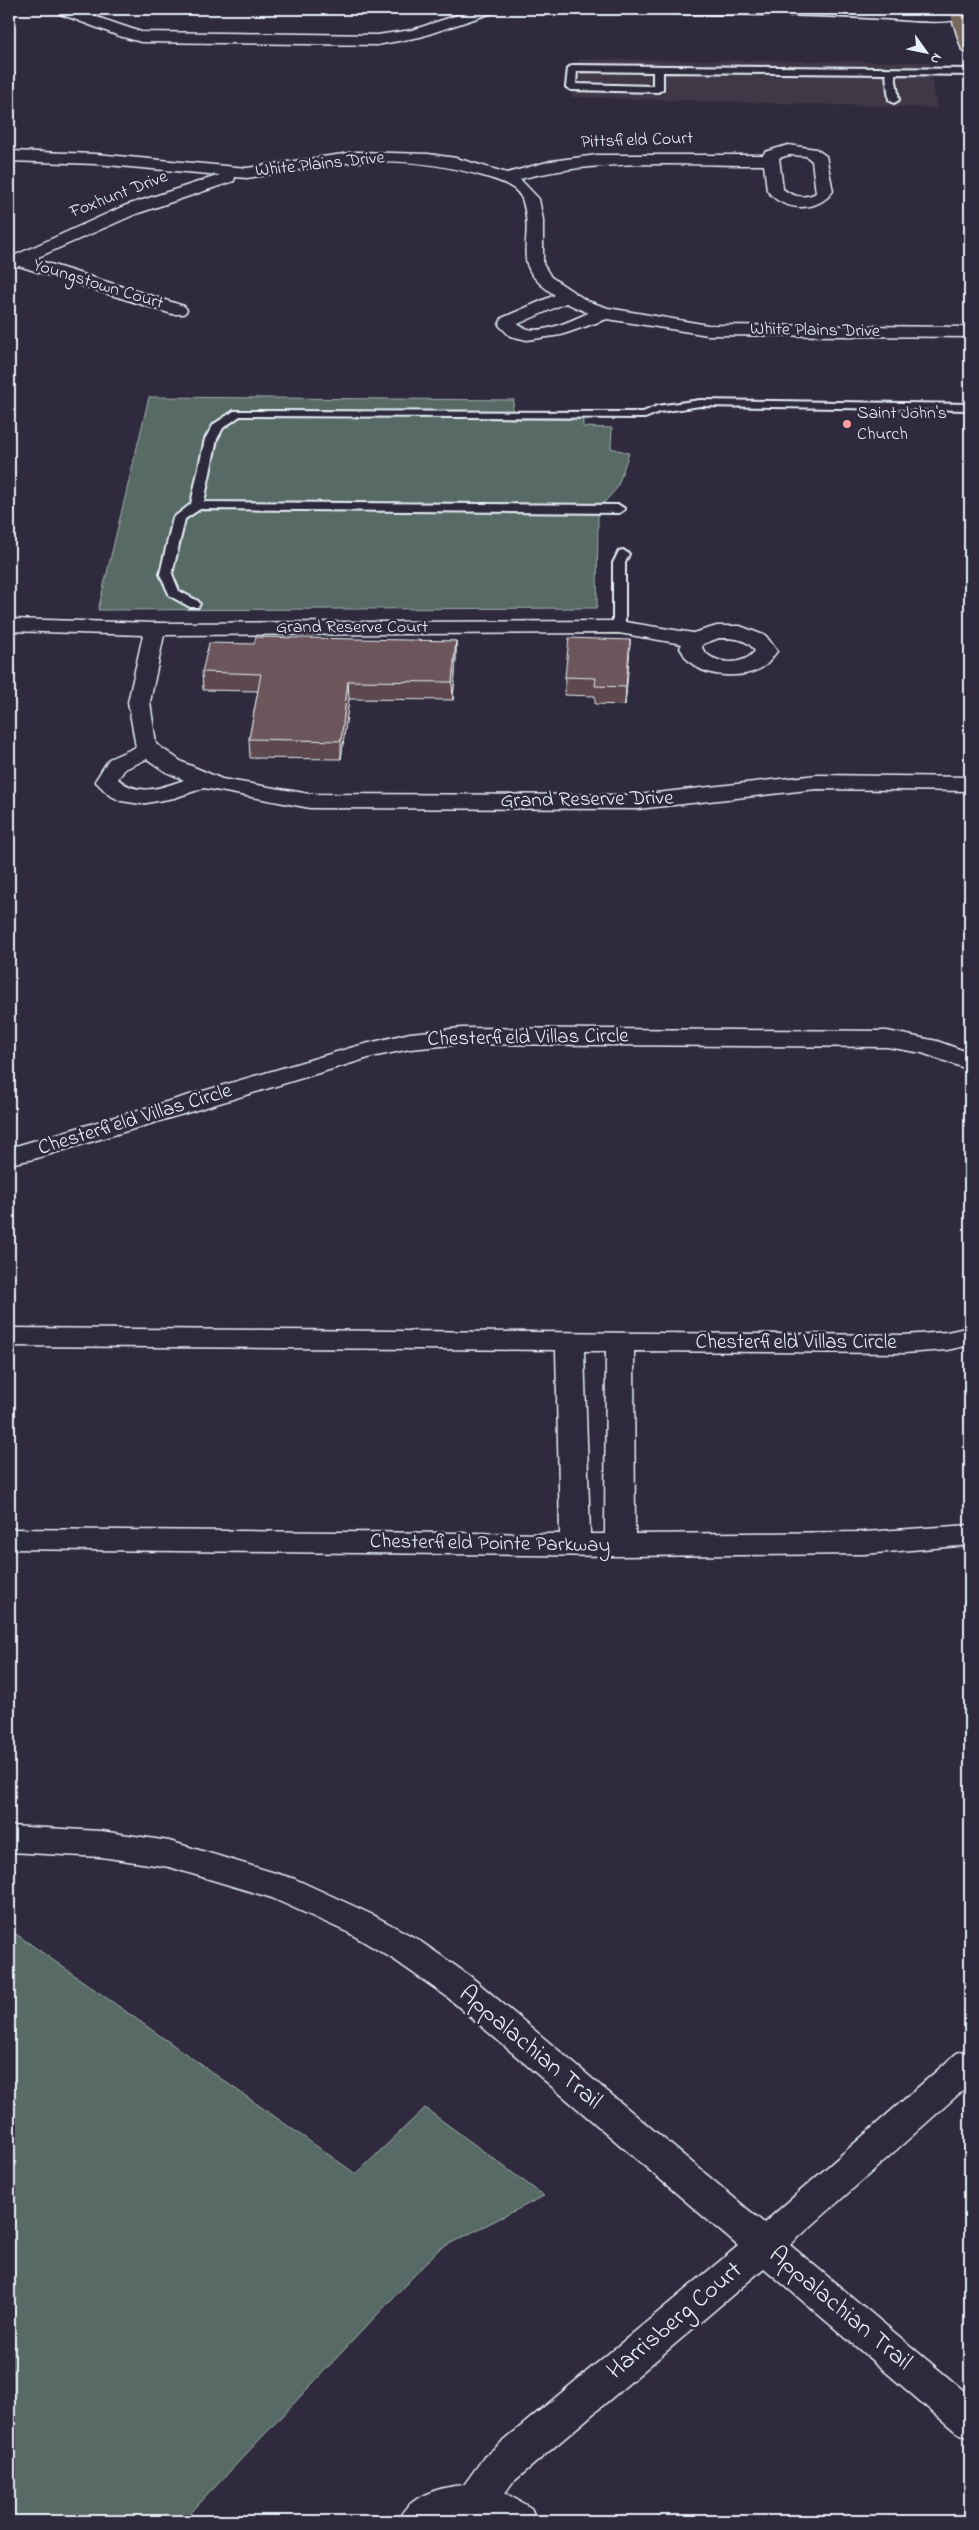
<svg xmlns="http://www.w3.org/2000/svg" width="979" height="2530" viewBox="0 0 979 2530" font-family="'Indie Flower',sans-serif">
<rect width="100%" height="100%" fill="#2f2a3d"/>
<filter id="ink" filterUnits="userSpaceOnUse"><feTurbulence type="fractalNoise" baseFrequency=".02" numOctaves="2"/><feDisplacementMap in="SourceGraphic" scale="10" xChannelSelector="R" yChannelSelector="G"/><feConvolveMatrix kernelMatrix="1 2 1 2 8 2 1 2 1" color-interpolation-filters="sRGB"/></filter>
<g filter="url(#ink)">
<!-- built -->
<path fill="#413746" d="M578,59l351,3 8,46 -366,-11z"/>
<!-- green -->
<g fill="#586b65" stroke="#a0aeae">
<path d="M149,397l365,3 -3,19h72v8l29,1 -1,20 18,5 -12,35 -15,17 -4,12 -1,91 -499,2z"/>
<path d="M9,1929l347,245 69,-66 119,88 -105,53 -256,272h-174z"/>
</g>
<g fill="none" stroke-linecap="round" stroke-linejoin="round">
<!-- service casing -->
<g stroke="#e8f1f8" stroke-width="4">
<g id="service">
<path d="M573,65l397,4v6l-75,-1 4,26 -5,3 -5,-3 -3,-26 -223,-2v17l-5,3 -87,-2 -5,-3 2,-19zM577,71l76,1v14l-77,-2z"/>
<path d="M700,400l270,4v6l-270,-4 -40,6 -15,6 -405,-2 -17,12 -6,11 -13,63 415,3 6,4 -6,4 -419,-4 -15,10 -13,55 7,17 19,10 2,3 -2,3h-8l-20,-11 -10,-22 13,-56 18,-14 14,-65 9,-15 20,-13 409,1 14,-6z"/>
<path d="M623,550l6,4 -4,9v64l-6,4 -6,-4v-64l6,-12z"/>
</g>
</g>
<!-- minor casing -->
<g stroke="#e8f1f8" stroke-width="3">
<g id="minor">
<path d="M53,9h20l68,23 236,3 35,-5 64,-21h21l-2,3 -75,25 -43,8 -236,-3 -22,-6 -64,-24z"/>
<path d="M613,9c96,0 193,-4 289,2 12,1 59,-2 63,5 -7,10 -64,4 -78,3 -89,-5 -178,-5 -267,-6z"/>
<path d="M788,145l28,4 10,7 7,35c-15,22 -51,21 -66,-1l-3,-25c-81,0 -165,-7 -244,14l19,20 4,21v44l8,13 36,24 21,7 100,17 262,2v10l-262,-2 -101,-16 -46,16 -34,5 -17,-4 -11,-11 3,-7 53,-23c-49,-32 -19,-49 -32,-93 -4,-16 -26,-22 -40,-26 -40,-12 -85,-17 -127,-14 -36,3 -73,11 -109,16l-12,-1 -1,4 -98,33 -102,45 150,47 3,4 -3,4h-12l-153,-48 -10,3v-11l115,-52 96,-31 -124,-11 -87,-3v-10l87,3 151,14 110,-16 71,2 28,4 51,15 44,-12 46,-6h166l2,-3zM789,155l17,1 6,5 4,32c-11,6 -23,4 -33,-4l-4,-31zM566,303l22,10c-18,8 -53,26 -70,11z"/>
<path d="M9,619l146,4 464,-2 74,12 24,-7h23l26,10 11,15c-3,4 -6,9 -10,13 -18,16 -61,15 -78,-3 -4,-3 -6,-9 -9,-13l2,-4 -63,-11 -455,2 -14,67 6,42 26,18 40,17 88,15 328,1 179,-20 153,2v14l-153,-2 -179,20 -328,-1 -106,-20 -30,10 -33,6 -20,-3 -12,-6 -14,-14 14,-22 27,-12 -8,-45 15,-67 -134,-4zM719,638c14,0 28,0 36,13 -12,16 -43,14 -53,-3l1,-4zM147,759l19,13 18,8c-24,8 -45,17 -66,-1l7,-10z"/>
<path d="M462,1028l425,3 50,10 33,12v17l-48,-17 -35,-6 -425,-3 -52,5 -38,8 -338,102 -25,5v-16l348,-102 53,-13z"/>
<path d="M970,1327v18l-23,5 -43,3 -270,-2 1,183 229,-2 106,-7v20l-106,9 -244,2 -611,-7v-20l551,5 -4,-184 -547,-4v-18l895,7 43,-3zM584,1351h22l-1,183h-15z"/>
<path d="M9,1826l92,5 68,10 126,38 78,36 44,24 53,37 294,247 193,-170 13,-4v35l-180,161 180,151v42l-14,-6 -192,-164 -252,215 -7,10 26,15 6,13h-139c10,-25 41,-34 66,-36l20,-28 254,-211 -292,-250 -53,-37 -44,-26 -77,-35 -103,-31 -68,-10 -92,-5z"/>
</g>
</g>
<!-- primary casing -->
<g stroke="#e8f1f8" stroke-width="3">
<path id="primary" d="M949,9h14l7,20v25l-8,-4z"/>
</g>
<!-- service -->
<use href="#service" fill="#2f2a3d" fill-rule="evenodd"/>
<!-- minor -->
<use href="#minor" fill="#2f2a3d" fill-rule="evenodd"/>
<!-- primary -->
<use href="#primary" fill="#77695c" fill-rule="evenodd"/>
</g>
<!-- wall -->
<g fill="#5d4a4e" stroke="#e8f1f8">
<path d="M630,640l-1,18 -4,47 -30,-1v-8l-30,-1v-18z"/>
<path d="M456,641v18l-3,41 -104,-1 -8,60 -91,-1 -1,-19 9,-48 -55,-1 -1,-18 52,-28z"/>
</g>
<!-- shaded-wall -->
<g fill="#4c3c40" stroke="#e8f1f8">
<path d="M630,640l-1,18 -4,47 1,-18z"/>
<path d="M456,641v18l-3,41 -1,-18z"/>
<path d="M348,681l1,18 -8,60v-18z"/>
</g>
<!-- building -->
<g fill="#6c565b" stroke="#e8f1f8">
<path d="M256,637l200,4 -4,41 -104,-1 -7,60 -92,-2 12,-65 -59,-2 7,-29 45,1z"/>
<path d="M569,638l61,2 -4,47 -31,-1 1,-8 -31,-1z"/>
</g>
</g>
<!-- markers -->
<circle fill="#ff9aa2" stroke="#2f2a3d" stroke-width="2" cx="847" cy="424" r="5"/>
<g text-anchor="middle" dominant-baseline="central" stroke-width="5" stroke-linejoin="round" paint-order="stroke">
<!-- far-street labels -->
<g font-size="18" fill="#e8f1f8" stroke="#2f2a3d">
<text transform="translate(637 141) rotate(-2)">Pittsfield Court</text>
<text transform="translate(320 165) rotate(-6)">White Plains Drive</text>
<text transform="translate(119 195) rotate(-21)">Foxhunt Drive</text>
<text transform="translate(98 285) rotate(17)">Youngstown Court</text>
<text transform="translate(815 331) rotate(1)">White Plains Drive</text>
<text x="352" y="628">Grand Reserve Court</text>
</g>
<!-- far-poi labels -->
<g font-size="18" fill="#e8f1f8" stroke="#2f2a3d" text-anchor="start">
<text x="857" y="414">Saint John's<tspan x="857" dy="21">Church</tspan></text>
</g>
<!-- street labels -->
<g font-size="21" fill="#e8f1f8" stroke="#2f2a3d">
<text transform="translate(587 800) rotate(-1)">Grand Reserve Drive</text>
<text transform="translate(528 1038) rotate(-1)">Chesterfield Villas Circle</text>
<text transform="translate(135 1120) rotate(-17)">Chesterfield Villas Circle</text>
<text x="796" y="1343">Chesterfield Villas Circle</text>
<text transform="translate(490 1544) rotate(1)">Chesterfield Pointe Parkway</text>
</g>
<!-- near-street labels -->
<g font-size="25" fill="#e8f1f8" stroke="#2f2a3d">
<text transform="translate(530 2048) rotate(40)">Appalachian Trail</text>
<text transform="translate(840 2309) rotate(40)">Appalachian Trail</text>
<text transform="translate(675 2321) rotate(-40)">Harrisberg Court</text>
</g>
</g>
<!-- margin -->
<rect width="979" height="2530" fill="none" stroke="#2f2a3d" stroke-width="30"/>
<rect x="15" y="15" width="949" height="2500" fill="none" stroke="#e8f1f8" stroke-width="2" filter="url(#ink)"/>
<!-- north arrow -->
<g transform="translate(926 52) rotate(123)" stroke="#2f2a3d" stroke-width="4" paint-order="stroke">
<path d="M0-4L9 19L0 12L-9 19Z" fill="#e8f1f8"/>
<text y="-8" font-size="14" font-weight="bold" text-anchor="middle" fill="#e8f1f8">N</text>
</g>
</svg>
